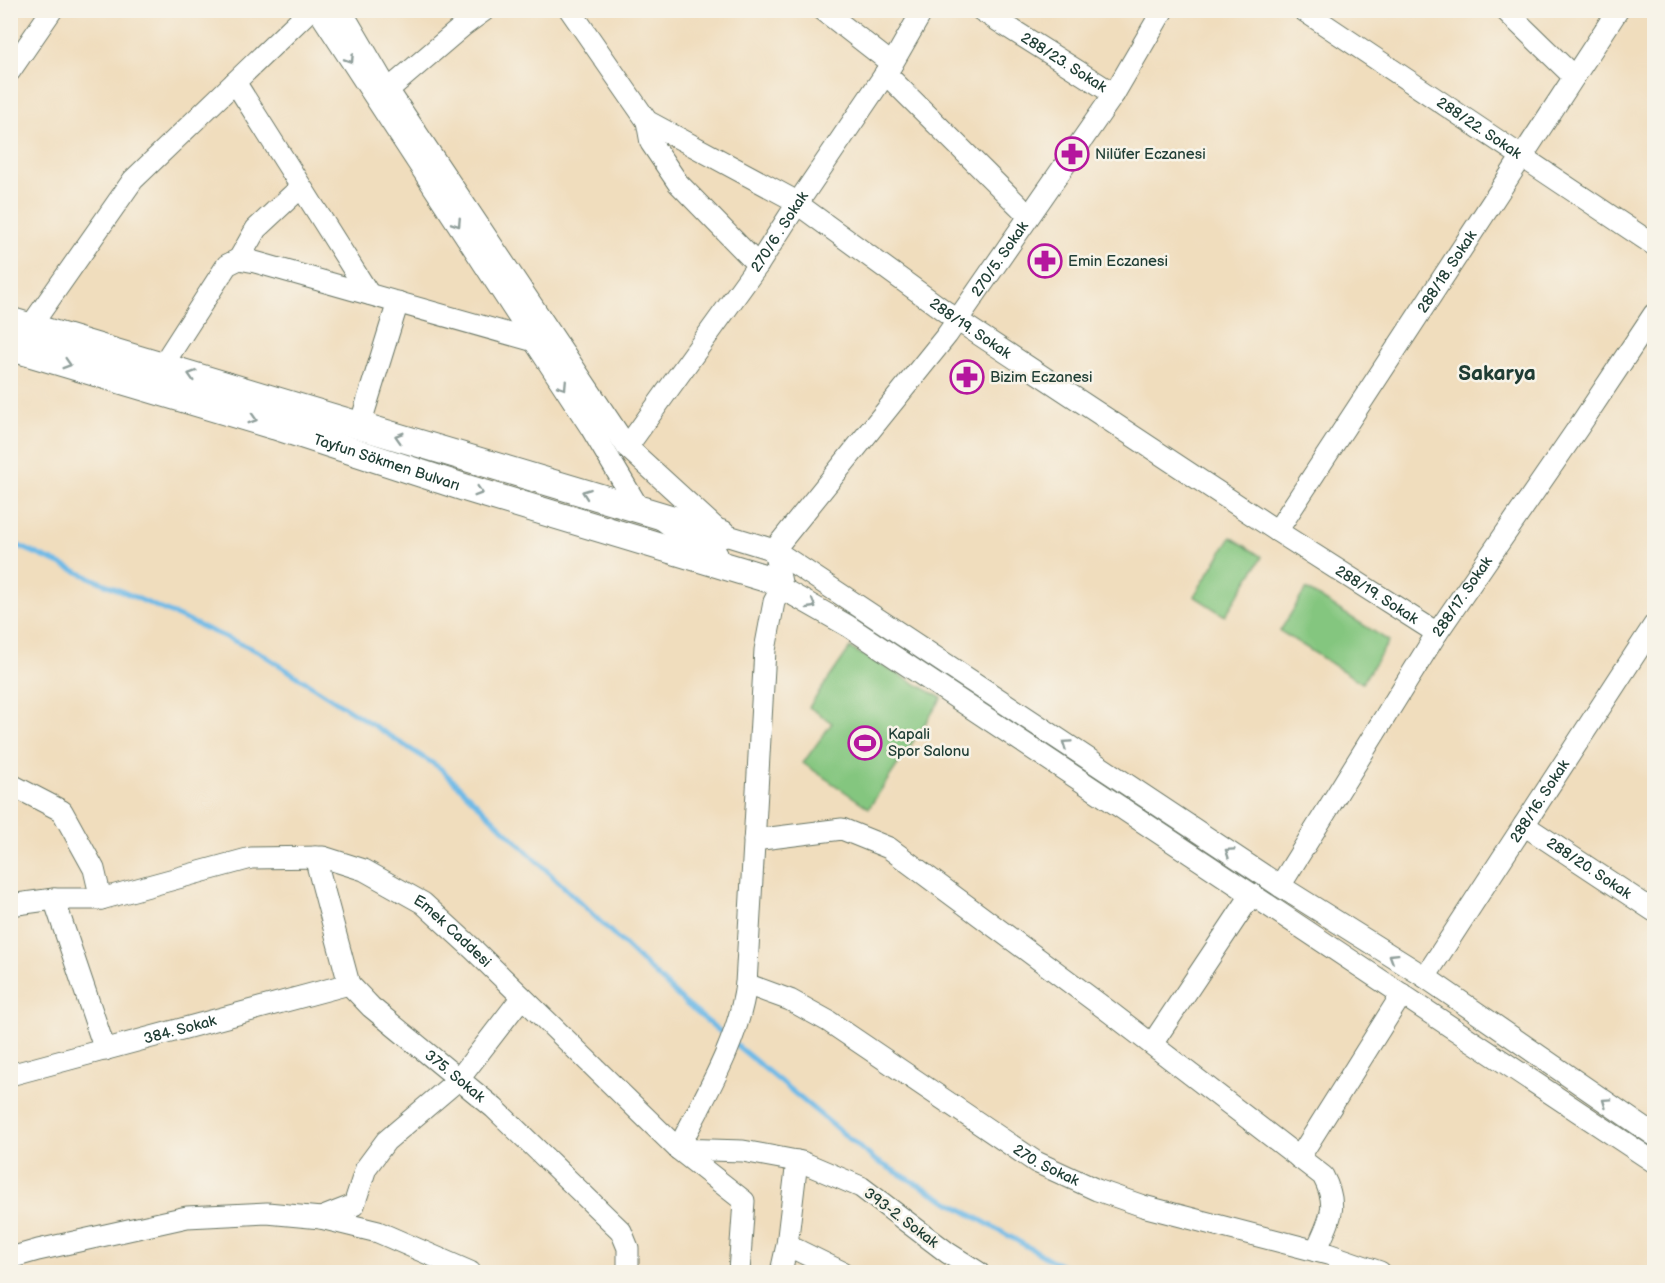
<svg xmlns="http://www.w3.org/2000/svg" width="1665" height="1283" viewBox="0 0 1665 1283" font-family="'Balsamiq Sans',sans-serif">
<rect width="100%" height="100%" fill="#f7f3e8"/>
<filter id="ink" filterUnits="userSpaceOnUse"><feTurbulence type="fractalNoise" baseFrequency=".0167" numOctaves="2"/><feDisplacementMap in="SourceGraphic" scale="12" xChannelSelector="R" yChannelSelector="G"/><feConvolveMatrix kernelMatrix="1 2 1 2 8 2 1 2 1" color-interpolation-filters="sRGB"/></filter>
<filter id="wash" filterUnits="userSpaceOnUse"><feTurbulence type="fractalNoise" baseFrequency=".008" numOctaves="4" result="noise"/><feDisplacementMap in="SourceGraphic" scale="24" xChannelSelector="R" yChannelSelector="G"/><feGaussianBlur stdDeviation="1.35" result="paint"/><feColorMatrix in="noise" values="0 0 0 0 0 0 0 0 0 0 0 0 0 0 0 0 0 1.4 0 .05"/><feComposite in="paint" operator="in"/></filter>
<g filter="url(#wash)">
<rect width="100%" height="100%" fill="#f0ddbd"/>
<!-- green -->
<g fill="#84c67f" stroke="#52825a" stroke-width="1.5">
<path d="M1231,537l31,20 -37,59 -31,-20z"/>
<path d="M1306,589l83,52 -27,42 -82,-52z"/>
<path d="M850,648l92,50 -73,110 -66,-45 29,-40 -23,-16z"/>
</g>
<g fill="none" stroke-linecap="round" stroke-linejoin="round">
<!-- stream -->
<g stroke="#6ebae7" stroke-width="5">
<path d="M10,542l249,110 181,116 245,235 43,35"/>
<path d="M735,1044l140,116 197,112"/>
</g>
</g>
</g>
<g filter="url(#ink)">
<g fill="none" stroke-linecap="round" stroke-linejoin="round">
<!-- minor casing -->
<g stroke="#687564" stroke-width="23">
<g id="minor">
<path d="M318,10l273,418 47,79 22,11 34,25 23,11"/>
<path d="M341,10l47,80 239,357 95,87 52,16 506,336 145,91 229,158"/>
<path id="s1" d="M570,10l77,111 141,76 169,123 320,211 160,102"/>
<path d="M823,10l69,54"/>
<path id="s2" d="M981,10l133,84"/>
<path id="s3" d="M1303,10l351,235"/>
<path d="M1505,10l69,67"/>
<path d="M10,71l42,-61"/>
<path d="M885,73l144,143"/>
<path d="M235,82l134,212"/>
<path d="M388,90l75,-64 22,-16"/>
<path d="M647,121l4,22 27,40 80,82"/>
<path d="M239,259l17,-30 45,-42"/>
<path d="M30,327l103,-147 177,-170"/>
<path d="M162,366l65,-101 12,-6 16,3 279,79"/>
<path d="M360,425l38,-123"/>
<path id="s4" d="M627,447l131,-182 39,-61 95,-140 31,-54"/>
<path id="s5" d="M1277,531l341,-521"/>
<path d="M751,571l97,55 806,536"/>
<path d="M10,784l52,27 32,58 7,30"/>
<path id="s6" d="M1524,825l130,86"/>
<path d="M754,840l88,-11 47,19 222,165 212,163c17,32 6,44 -7,75"/>
<path id="s7" d="M315,857l34,127 22,23 123,101 127,123 7,17v24"/>
<path id="s8" d="M1280,886l157,-253 141,-205 76,-114"/>
<path d="M54,899l51,151"/>
<path id="s9" d="M10,905l44,-6h47l150,-41 72,-1 41,13 59,33 50,46 205,200 66,52 -5,71"/>
<path id="s10" d="M1425,977l229,-352"/>
<path id="s11" d="M746,984l44,16 38,21 208,141 61,28 46,16 185,48 52,18"/>
<path d="M1152,1044l100,-150"/>
<path id="s12" d="M10,1075l339,-91"/>
<path d="M1299,1158l103,-164"/>
<path d="M321,1218l33,-13 12,-37 20,-27 73,-62 63,-82"/>
<path d="M787,1245l55,27"/>
<path d="M10,1258l28,-8 149,-33 80,-4 54,5 57,14 92,40"/>
<path d="M781,1272l6,-27 10,-84"/>
<path id="s13" d="M978,1272l-30,-19 -87,-66 -59,-25 -59,-11 -65,-2c26,-51 61,-108 68,-165l19,-334 9,-48 8,-15 -8,-37 173,-215 167,-241 49,-84"/>
</g>
</g>
<!-- major casing -->
<g stroke="#687564" stroke-width="29">
<g id="major">
<path d="M10,321l712,213"/>
<path id="s14" d="M10,347l265,79 194,63 296,89"/>
</g>
</g>
<!-- minor -->
<use href="#minor" stroke="#fff" stroke-width="21"/>
<!-- major -->
<use href="#major" stroke="#fff" stroke-width="27"/>
</g>
<!-- one-way arrows -->
<defs><path id="oneway-chevron" d="M-2-3.5L2.5 0L-2 3.5" fill="none" stroke-width="1.6" stroke-linecap="round" stroke-linejoin="round" transform="scale(1.5)"/></defs>
<g stroke="#8f9e9a">
<use href="#oneway-chevron" transform="translate(350 59) rotate(57)"/>
<use href="#oneway-chevron" transform="translate(457 223) rotate(57)"/>
<use href="#oneway-chevron" transform="translate(67 364) rotate(17)"/>
<use href="#oneway-chevron" transform="translate(192 375) rotate(-163)"/>
<use href="#oneway-chevron" transform="translate(563 386) rotate(57)"/>
<use href="#oneway-chevron" transform="translate(253 419) rotate(17)"/>
<use href="#oneway-chevron" transform="translate(399 437) rotate(-163)"/>
<use href="#oneway-chevron" transform="translate(479 492) rotate(17)"/>
<use href="#oneway-chevron" transform="translate(586 493) rotate(-160)"/>
<use href="#oneway-chevron" transform="translate(812 605) rotate(30)"/>
<use href="#oneway-chevron" transform="translate(1066 744) rotate(-146)"/>
<use href="#oneway-chevron" transform="translate(1229 852) rotate(-146)"/>
<use href="#oneway-chevron" transform="translate(1393 957) rotate(-148)"/>
<use href="#oneway-chevron" transform="translate(1606 1102) rotate(-145)"/>
</g>
</g>
<!-- icons -->
<defs>
<g id="pharmacy-ring" transform="scale(1.725)"><circle r="9.5" fill="#f7f3e8" stroke="#b5179e" stroke-width="1.5"/><path d="M-2-6h4v4h4v4h-4v4h-4v-4h-4v-4h4Z" fill="#b5179e"/></g>
<g id="stadium-ring" transform="scale(1.725)"><circle r="9.5" fill="#f7f3e8" stroke="#b5179e" stroke-width="1.5"/><path d="M0-5a6.5 5 0 1 0 0 10a6.5 5 0 1 0 0-10ZM-3.5-1.8h7v3.6h-7Z" fill="#b5179e"/></g>
</defs>
<g fill-rule="evenodd">
<use href="#pharmacy-ring" x="1072" y="154"/>
<use href="#pharmacy-ring" x="1045" y="261"/>
<use href="#pharmacy-ring" x="967" y="377"/>
<use href="#stadium-ring" x="865" y="743"/>
</g>
<g text-anchor="middle" dominant-baseline="central" stroke-width="5" stroke-linejoin="round" paint-order="stroke">
<!-- street labels -->
<g font-size="15" fill="#1f3d34" stroke="#f7f3e8">
<text stroke="none"><textPath href="#s2" startOffset="98">288/23. Sokak</textPath></text>
<text stroke="none"><textPath href="#s3" startOffset="212">288/22. Sokak</textPath></text>
<text stroke="none"><textPath href="#s4" startOffset="264">270/6 . Sokak</textPath></text>
<text stroke="none"><textPath href="#s13" startOffset="1320">270/5. Sokak</textPath></text>
<text stroke="none"><textPath href="#s5" startOffset="310">288/18. Sokak</textPath></text>
<text stroke="none"><textPath href="#s1" startOffset="520">288/19. Sokak</textPath></text>
<text stroke="none"><textPath href="#s14" startOffset="394">Tayfun Sökmen Bulvarı</textPath></text>
<text stroke="none"><textPath href="#s1" startOffset="1006">288/19. Sokak</textPath></text>
<text stroke="none"><textPath href="#s8" startOffset="342">288/17. Sokak</textPath></text>
<text stroke="none"><textPath href="#s10" startOffset="210">288/16. Sokak</textPath></text>
<text stroke="none"><textPath href="#s6" startOffset="78">288/20. Sokak</textPath></text>
<text stroke="none"><textPath href="#s9" startOffset="470">Emek Caddesi</textPath></text>
<text stroke="none"><textPath href="#s12" startOffset="176">384. Sokak</textPath></text>
<text stroke="none"><textPath href="#s7" startOffset="272">375. Sokak</textPath></text>
<text stroke="none"><textPath href="#s11" startOffset="352">270. Sokak</textPath></text>
<text transform="translate(901 1218) rotate(37)">393-2. Sokak</text>
</g>
<!-- poi labels -->
<g font-size="15" fill="#1f3d34" stroke="#f7f3e8" text-anchor="start">
<text x="1095" y="154">Nilüfer Eczanesi</text>
<text x="1068" y="261">Emin Eczanesi</text>
<text x="990" y="377">Bizim Eczanesi</text>
<text x="888" y="734">Kapali<tspan x="888" dy="17">Spor Salonu</tspan></text>
</g>
<!-- district labels -->
<g font-size="21" font-weight="bold" fill="#1f3d34" stroke="#f7f3e8">
<text x="1497" y="373">Sakarya</text>
</g>
</g>
<!-- margin -->
<rect width="1665" height="1283" fill="none" stroke="#f7f3e8" stroke-width="36"/>
</svg>
